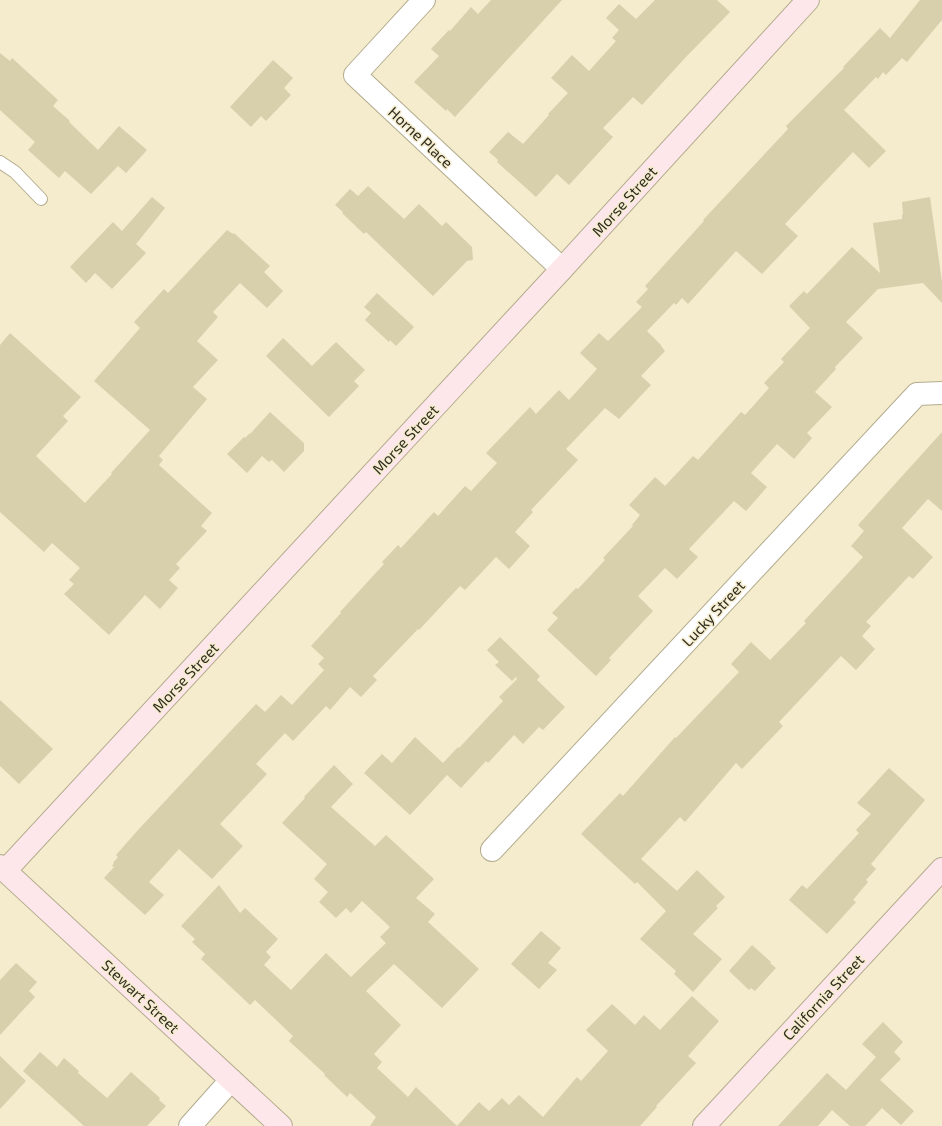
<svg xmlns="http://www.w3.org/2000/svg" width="942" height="1126" viewBox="0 0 942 1126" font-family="'Exo 2',sans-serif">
<rect width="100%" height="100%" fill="#f4eccd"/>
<!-- building -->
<g fill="#d8cfad">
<path d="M491,0h71l-107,117 -8,-8 -1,2 -32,-29 25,-26 -8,-7 18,-19 1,1 21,-24 7,7z"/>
<path d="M655,0h62l13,12 -45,46 -43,47 -9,-8 -30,31 10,9 -44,48 -12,-11 -21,23 -39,-35 1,-2 -9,-8 19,-20 15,12 26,-29 -1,-1 20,-21 -17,-15 21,-23 17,16 27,-30 -4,-3 7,-8 -13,-12 13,-14 17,15z"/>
<path d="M920,0h22v20l-35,42 -5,-4 -16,17 -3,-3 -5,7 -2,-2 -32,33 42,41 -17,17 -16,-16 -68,72 13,12 -36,38 -26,-23 -48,53 -6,-6 -6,7 -2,-2 -27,28 14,14v1l4,5 -24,25 10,9 -32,34 -14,-11 -39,41 12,11 -47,50 2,2 -18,20 15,14 -21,23 -13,-12 -31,33 -5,-4 -41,44 -1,-1 -45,47 4,4 -16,17 -11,-10 -20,23 -4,-4 -33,35 -8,-8 -29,31 11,10 -47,50 23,22 -31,33 -33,-30 -30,33 15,13 -19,20 -41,-37 10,-11 -2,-1 2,-3h-1l5,-6 -2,-2 22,-25 118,-126 9,8 16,-17 11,10 32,-35 -6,-6 6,-6 -13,-12 30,-33 -1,-1 44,-48 -2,-2 16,-17 3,3 33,-36 4,4 27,-30 6,5 26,-28 -11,-10 44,-46 6,7 23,-24 10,10 28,-31 -17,-16 19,-20 9,8 34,-34 -6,-5 12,-13 -3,-3 59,-65 -1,-1 85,-91 -2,-3 58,-58 -1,-1 37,-39 10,10z"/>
<path d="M0,53l10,8 2,-3 46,42 -5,6 17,15 -1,1 29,28 21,-24 28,24 -21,23 -8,-7 -27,28 -26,-23 -6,7 -31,-28 7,-8 -35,-32z"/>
<path d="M273,60l20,18 -9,10 7,7 -25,26 -5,-5 -10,11 -21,-20z"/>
<path d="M368,186l36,33 15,-15 23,22 4,-4 26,25 1,13 -6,1 -34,35 -67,-64 -2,2 -22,-21 1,-1 -8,-7 15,-16 8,7z"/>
<path d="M152,197l13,11 -29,36 10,9 -34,36 -17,-16 -9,10 -16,-16 43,-45 9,9z"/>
<path d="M930,197l12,85v21l-19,-20 -45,6 -32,33 17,16 -28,29 1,2 -21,23 17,15 -25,26 5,5 -18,21 -17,-15 -26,29 16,14 -21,24 -12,-10 -45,48 9,8 -21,22 -12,-11 -27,28 15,15 -44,47 2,2 -15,16 -49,-46 11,-12 -6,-5 24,-25 2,1 27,-29 -2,-2 30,-32 -1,-1 8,-10 -11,-10 26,-28 10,9 28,-30 5,4 43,-48 4,3 24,-27 -5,-5 20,-21 -3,-3 29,-31 -21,-22 15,-15 3,3 45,-47 28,26 -7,-50 29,-4v-4l1,-1 -1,-12z"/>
<path d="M227,230l6,4 1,-1 36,33 -6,6 19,19 -16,17 -27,-25 -27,29 5,5 -21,24 21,19 -25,27 14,12 -48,57 4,4 -4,5 53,48 -11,13 6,5 -31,33 4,4 -11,12 9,8 -18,21 -15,-14 -36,40 -45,-41 10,-10 -5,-4 11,-12 -28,-25 -8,9 -44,-40v-167l10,-12 71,64 -18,19 5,5 -32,35 49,47 27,-29 -1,-1 39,-43 -56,-49 46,-53 -6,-6 30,-33 4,4z"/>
<path d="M377,293l37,34 -18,19 -6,-6 -1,2 -24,-22 6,-7 -7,-6z"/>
<path d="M283,338l29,28 24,-24 29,28 -11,11 5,5 -30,31 -63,-61z"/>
<path d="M270,412l34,31v8l-20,21 -12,-12 -3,2 -7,-6 -15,17 -20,-19 17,-17 1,1 5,-5v1z"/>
<path d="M942,432v79l-14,-12 -26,29 31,29 -20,22 -4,-3 -43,46 5,4 -9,10 13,13 -19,21 -15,-14 -62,66 4,4 -41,43 -6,-6 -51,59 -5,-5 -39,42 36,32 20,-21 28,27 -9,9 2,2 -25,26 29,25 -29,33 -19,-18 2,-3 -36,-32 26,-28 -29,-29 -2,2 -54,-50 39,-41 3,3 52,-59 1,1 63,-66 -8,-8 20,-22 19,18 36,-37 -2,-2 59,-64 -12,-11 13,-15 -6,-6z"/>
<path d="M500,637l40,39 -3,4 28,27 -22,23 -4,-3 -16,17 -9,-9 -26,28 -2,-2 -25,27 -14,-13 -37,40 -46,-42 18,-19 10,9 23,-26 28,26 15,-16 1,1 44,-47 -4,-4 18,-18 -1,-2 -4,4 -17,-16 4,-3 -12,-12z"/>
<path d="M0,700l53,49 -34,35 -19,-18z"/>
<path d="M334,765l19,19 -22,23 44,39 11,-11 48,44 -18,19 19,16 -7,8 51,47 -37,39 -48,-44 -28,27 35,34 -27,29 8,8 -5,6 31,29 8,-10 41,39 22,-24 10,9 13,-13 7,7 10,-10 24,22 34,-40 4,4 27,-30 -22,-21 26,-26 23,21 9,-10 16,15 32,-34 27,25 -31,35 8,7 -40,43 1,1 -17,19h-270l6,-9 -26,-24 -3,4 -23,-22 1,-1 -36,-33 4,-5 -38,-36 -5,5 -49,-46 4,-5 -13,-12 3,-3 -14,-13 38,-41 21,28 5,-5 33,31 -12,13 5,5 -7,8 27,25 35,-37 25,24 35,-34 -6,-6 10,-10 -28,-26 -11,12 -5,-5 -10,10 -17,-16 9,-10 -14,-13 13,-15 -45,-41 23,-25 -1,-1z"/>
<path d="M889,768l36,32 -54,64 5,5 -10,11 2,2 -15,18 3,2 -29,32 -38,-34 13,-15 5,4 52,-56 -3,-3 15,-16 -14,-11z"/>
<path d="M541,931l20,17 -13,15 9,7 -18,19 -28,-25z"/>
<path d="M752,945l19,17 -1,1 6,5 -21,23 -4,-3 -2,2 -20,-19z"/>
<path d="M16,963l21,19 -8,9 6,6 -35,38v-55z"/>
<path d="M883,1022l20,20 -9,10 7,7 -21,21 34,31 -13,14 -19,-17 -17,18h-15l-18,-16 -14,16h-40l49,-53 19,17 30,-33 -14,-13z"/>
<path d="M40,1052l17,15 7,-9 15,13 -1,2 29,25 24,-26 29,26 -1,2 7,6 -19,20h-63l-61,-55z"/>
<path d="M0,1056l26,25 -26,28z"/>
</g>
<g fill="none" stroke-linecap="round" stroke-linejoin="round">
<!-- lane casing -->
<g stroke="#b4ac8f" stroke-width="14">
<path id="lane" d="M0,162l15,10 26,27"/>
</g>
<!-- street casing -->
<g stroke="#b4ac8f" stroke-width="24">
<g id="street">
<path d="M424,0l-69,75 207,194"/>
<path d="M492,850l425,-456 25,-1"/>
<path d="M190,1126l41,-46"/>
</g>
</g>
<!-- secondary casing -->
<g stroke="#b4ac8f" stroke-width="24">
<g id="secondary">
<path d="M0,866l281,260"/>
<path d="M5,871l557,-602 246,-269"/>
<path d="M704,1126l238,-257"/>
</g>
</g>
<!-- lane -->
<use href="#lane" stroke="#fff" stroke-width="12"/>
<!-- street -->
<use href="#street" stroke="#fff" stroke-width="22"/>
<!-- secondary -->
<use href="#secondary" stroke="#fee7ea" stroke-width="22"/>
</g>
<g text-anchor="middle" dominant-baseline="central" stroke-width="3" stroke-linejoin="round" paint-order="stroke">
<!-- street labels -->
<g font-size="15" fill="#2f2b20" stroke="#f4eccd">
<text transform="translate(421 137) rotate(43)">Horne Place</text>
<text transform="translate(624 201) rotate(-48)">Morse Street</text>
<text transform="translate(405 439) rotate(-47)">Morse Street</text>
<text transform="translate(713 613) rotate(-47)">Lucky Street</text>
<text transform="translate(185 677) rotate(-47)">Morse Street</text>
<text transform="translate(141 996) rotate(43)">Stewart Street</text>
<text transform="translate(823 997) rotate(-47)">California Street</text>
</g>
</g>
</svg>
